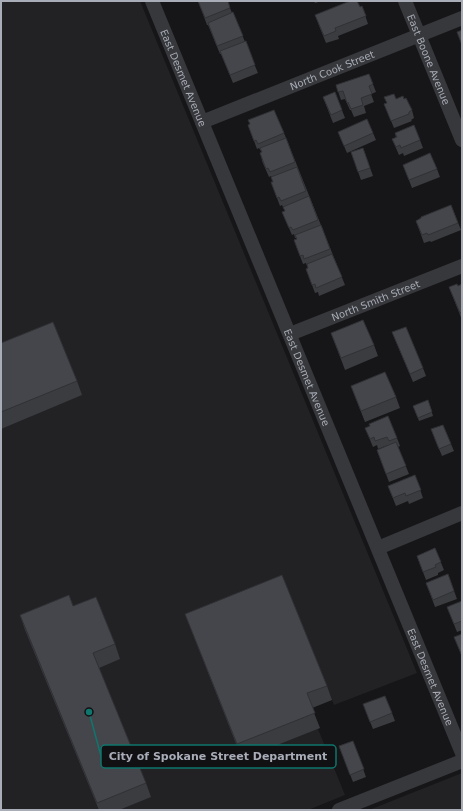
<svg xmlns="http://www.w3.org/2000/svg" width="463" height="811" viewBox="0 0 463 811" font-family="'DejaVu Sans',sans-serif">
<rect width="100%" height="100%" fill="#161618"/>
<!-- built -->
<g fill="#222225">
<path d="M1,1h139l277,672 -83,32 -2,-5 -20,8 8,20 -2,1 27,66 -37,15h-307z"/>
<path d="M462,773v37h-93z"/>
</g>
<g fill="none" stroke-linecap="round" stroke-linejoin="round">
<!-- minor -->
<g stroke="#37383c" stroke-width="14">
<path id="s1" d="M152,1l310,752"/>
<path id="s2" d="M405,1l57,139"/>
<path id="s3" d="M202,122l260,-104"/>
<path id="s4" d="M290,334l172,-68"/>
<path d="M378,548l84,-35"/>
<path d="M339,810l123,-49"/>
</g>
</g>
<!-- wall -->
<g fill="#3b3c40">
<path d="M198,1l32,7 2,5 1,-1 12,30 13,31 -25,10 -12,-29h-1l-12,-29h-1z"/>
<path d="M314,1h8l-7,2z"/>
<path d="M348,1h9l3,6 2,-1 6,18 -30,12 1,3 -13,4 -8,-20 30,-21z"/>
<path d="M369,74l7,18 -5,2 3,8 -10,4 2,7 -12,4 -3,-7h-1l-5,-11 -4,1 -5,-15z"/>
<path d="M335,92l10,26 -12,5 -10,-26z"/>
<path d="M396,99h8l8,11 2,8 -3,2 1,1 -18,7 -10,-24z"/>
<path d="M248,125l36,8 61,152 -26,11 -1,-4 -3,1 -9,-24 2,-1 -1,-2 -1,-3 -3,1 -9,-24 2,-1v-1h-1l-1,-4 -2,1 -10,-23 3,-1 -3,-6 -2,1 -9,-24h2l-1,-5 -1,-1 -2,1 -7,-16 -1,-10 -2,-3 -2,1z"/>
<path d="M338,132l35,1 3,7 -29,13z"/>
<path d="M395,133l25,7 3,8 -19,8 -1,-3 -4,2 -7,-16 4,-1z"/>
<path d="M363,148l10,28 -12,4 -10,-28z"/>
<path d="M403,165l34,4 3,8 -28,11z"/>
<path d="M451,205l10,25 -30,12 -1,-1 -6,2 -8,-22z"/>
<path d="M462,285v35l-13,-33z"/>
<path d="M392,332l31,36 3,8 -13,6z"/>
<path d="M331,333l43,12 4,11 -33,14z"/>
<path d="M1,343l76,38 5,14 -81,34z"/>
<path d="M351,386l45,11 4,11 -35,14z"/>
<path d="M428,400l5,16 -14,5 -6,-15z"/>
<path d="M365,428l32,10 3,8 -2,1 11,27 -20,8 -12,-32 13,-6 -12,5 -1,-4 -4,2z"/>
<path d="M434,437l17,7 3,7 -12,5z"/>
<path d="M415,475l8,23 -14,6 -1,-3 -12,5 -8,-20z"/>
<path d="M435,548l9,22 -6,3v2l-12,5 -9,-24z"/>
<path d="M448,574l9,25 -22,8 -9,-24z"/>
<path d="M462,601v29l-5,2 -10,-25z"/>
<path d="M73,606l42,38 5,15 -21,9 47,115 5,14 -32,13h-20l-74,-180 -5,-15z"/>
<path d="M185,614l142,72 5,14 -20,8 8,20 -78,31z"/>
<path d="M366,712l26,1 3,8 -22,8z"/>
<path d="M353,741l13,36 -13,5 -14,-36z"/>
</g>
<!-- building -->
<g fill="#45464b" stroke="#303134">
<path d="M198,1h30l2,7 -25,10z"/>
<path d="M350,1h7l3,6 2,-1 4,10 -31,12 1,3 -12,5 -9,-21z"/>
<path d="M233,12l10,24 -26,10 -9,-23z"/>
<path d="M462,30v15l-5,-13z"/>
<path d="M246,41l9,24 -25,10 -10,-24z"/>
<path d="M369,74l4,10 -4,2 3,8 -11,4 2,7 -12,4 -3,-7 -1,1 -4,-12 -5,1 -2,-7z"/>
<path d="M335,92l7,18 -11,5 -8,-18z"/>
<path d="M394,94l2,5 7,-3 1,3 2,-1 6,12 -3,2v2l-18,7 -7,-17 3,-1 -3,-6z"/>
<path d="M274,110l10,23 -26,11 -2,-4 -2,1 -6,-16 2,-1 -2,-4z"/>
<path d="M367,119l6,14 -29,13 -6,-14z"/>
<path d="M414,125l6,15 -19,8 -1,-3 -4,2 -4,-8 5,-2 -2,-4z"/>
<path d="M286,138l9,24 -25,10 -2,-4 -2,1 -6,-16 2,-1 -2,-4z"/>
<path d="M363,148l7,20 -12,4 -7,-20z"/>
<path d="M430,153l7,16 -28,11 -6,-15z"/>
<path d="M297,167l9,24 -25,10 -2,-4 -2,1 -6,-16h2l-2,-5z"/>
<path d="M309,196l9,24 -25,10 -2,-3 -2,1 -7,-16 3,-1 -2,-4z"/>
<path d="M451,205l7,18 -30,12 -1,-2 -5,2 -6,-14 5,-3v-1z"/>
<path d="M321,225l9,24 -26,10 -1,-4 -3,1 -6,-16 3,-1 -2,-4z"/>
<path d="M332,254l10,23 -26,11 -1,-4 -3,1 -6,-16 2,-1 -1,-4z"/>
<path d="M457,284l1,2 4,-2v28l-2,1 -11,-26z"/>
<path d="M363,320l11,25 -33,13 -10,-25z"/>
<path d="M53,322l24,59 -76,31v-69z"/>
<path d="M406,327l17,41 -13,6 -18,-42z"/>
<path d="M385,372l11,25 -35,14 -10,-25z"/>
<path d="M428,400l4,12 -14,6 -5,-12z"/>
<path d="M388,416l9,22 -8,3 -2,-4 -12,4 -1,-4 -4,2 -5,-11 5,-2 -1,-2z"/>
<path d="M443,425l8,19 -12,5 -8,-20z"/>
<path d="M396,442l10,24 -20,8 -9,-24z"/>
<path d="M415,475l6,15 -15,6 -1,-3 -12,5 -5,-12z"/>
<path d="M435,548l6,14 -6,3 1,2 -13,5 -6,-16z"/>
<path d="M448,574l6,17 -21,9 -7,-17z"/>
<path d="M282,575l45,111 -20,7 8,20 -78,31 -52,-130z"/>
<path d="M69,595l4,11 23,-9 19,47 -22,9 53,130 -49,20 -77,-188z"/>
<path d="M462,601v20l-8,3 -7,-17z"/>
<path d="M462,634v22l-8,-19z"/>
<path d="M385,696l7,17 -22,9 -7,-18z"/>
<path d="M353,741l11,28 -14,6 -11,-29z"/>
</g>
<g text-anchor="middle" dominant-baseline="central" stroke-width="3.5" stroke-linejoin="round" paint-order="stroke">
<!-- street labels -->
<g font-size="10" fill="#a9adb7" stroke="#111113">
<text stroke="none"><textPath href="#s2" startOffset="63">East Boone Avenue</textPath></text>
<text stroke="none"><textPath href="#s3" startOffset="140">North Cook Street</textPath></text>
<text stroke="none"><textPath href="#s1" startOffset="83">East Desmet Avenue</textPath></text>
<text stroke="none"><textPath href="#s4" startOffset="92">North Smith Street</textPath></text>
<text stroke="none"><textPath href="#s1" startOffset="407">East Desmet Avenue</textPath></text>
<text stroke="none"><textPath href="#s1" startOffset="731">East Desmet Avenue</textPath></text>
</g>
</g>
<!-- callouts -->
<path fill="none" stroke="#0f766e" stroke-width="1.5" d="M89 712L101 756"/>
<circle fill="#0f766e" stroke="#111113" stroke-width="1.5" cx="89" cy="712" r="4"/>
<rect fill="#111113" stroke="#0f766e" stroke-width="1.5" x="101" y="745" width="235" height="23" rx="4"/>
<g font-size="11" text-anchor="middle" font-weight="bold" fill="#a9adb7">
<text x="218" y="760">City of Spokane Street Department</text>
</g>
<!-- border -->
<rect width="463" height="811" fill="none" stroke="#a9adb7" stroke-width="4"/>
</svg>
